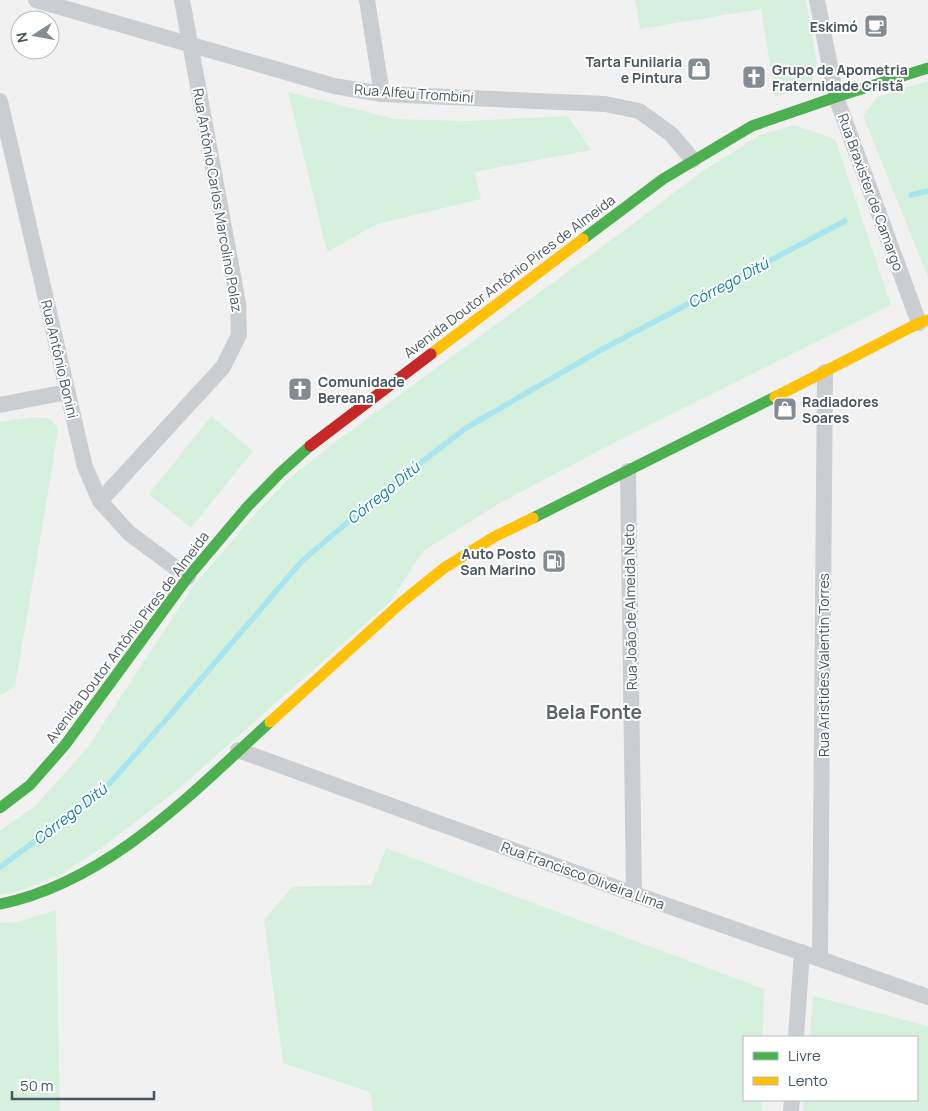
<svg xmlns="http://www.w3.org/2000/svg" width="928" height="1111" viewBox="0 0 928 1111" font-family="Manrope,sans-serif">
<rect width="100%" height="100%" fill="#f2f1f1"/>
<!-- green -->
<g fill="#d5f1de">
<path d="M635,0h171l11,62 -5,21 -16,8 -21,6 -14,-88 -121,20z"/>
<path d="M928,81v196l-65,-161 14,-19z"/>
<path d="M288,92l107,27 72,2 101,-5 23,34 -116,22 6,27 -104,25 -50,28z"/>
<path d="M794,125l41,14 56,166 -266,132 -127,67 -75,47 -33,51 -215,190 -74,56 -37,25 -45,18 -19,4v-64l36,-26 52,-58 106,-162 61,-71 32,-34 47,-37 296,-217 74,-56 56,-35z"/>
<path d="M211,416l42,35 -62,77 -42,-34z"/>
<path d="M32,417l19,2 7,10 -9,58 -34,199 -15,10v-274z"/>
<path d="M386,848l378,141 -1,48h-19v63h18v11h-389l-3,-19 -87,-29 -19,-143 28,-33 79,-2z"/>
<path d="M56,910l4,201h-60v-188l18,-1z"/>
<path d="M813,996l115,30v85h-125l1,-11h113v-63h-107z"/>
</g>
<g fill="none" stroke-linecap="round" stroke-linejoin="round">
<!-- stream -->
<g stroke="#a8e5f0" stroke-width="5.5">
<path d="M911,195l17,-4"/>
<path d="M0,867l101,-74 63,-71 138,-161 86,-73 78,-60 133,-77 246,-130"/>
</g>
<!-- street -->
<g stroke="#cbced0" stroke-width="16">
<path d="M36,0l298,86 48,8 223,10 34,7 32,23 22,26"/>
<path d="M367,0l15,94"/>
<path d="M817,0l19,97 83,226"/>
<path d="M0,101l85,366 15,34 29,32 59,44"/>
<path d="M0,405l67,-13"/>
<path d="M628,471l6,423"/>
<path d="M100,501l123,-134 16,-32 -1,-32 -56,-303"/>
<path d="M238,750l396,144 294,103"/>
<path d="M820,958l5,-586"/>
<path d="M796,1037l6,-85"/>
<path d="M791,1111l1,-11"/>
</g>
<!-- fast -->
<g stroke="#4caf50" stroke-width="11">
<path d="M583,239l80,-60 89,-53 84,-29 92,-29"/>
<path d="M533,518l242,-121"/>
<path d="M0,808l30,-23 35,-40 123,-168 60,-71 32,-33 30,-27"/>
<path d="M0,904c108,-22 191,-110 270,-182"/>
</g>
<!-- slow -->
<g stroke="#ffc107" stroke-width="11">
<path d="M431,354l152,-115"/>
<path d="M775,397l144,-74 9,-3"/>
<path d="M270,722l132,-120 42,-34 50,-31 39,-19"/>
</g>
<!-- jam -->
<path stroke="#c62828" stroke-width="11" d="M310,446l121,-92"/>
</g>
<!-- icons -->
<defs>
<g id="cafe-square" transform="scale(1.25)"><rect x="-9" y="-9" width="18" height="18" rx="4" fill="#838c92" stroke="#fff"/><path d="M-5.5-4.5H6V0H3Q3 3.5 0 3.5H-2.5Q-5.5 3.5-5.5 0ZM3-3.2v2h1.7v-2ZM-6 4.5H4V6H-6Z" fill="#fff"/></g>
<g id="shop-square" transform="scale(1.25)"><rect x="-9" y="-9" width="18" height="18" rx="4" fill="#838c92" stroke="#fff"/><path d="M-5-2.5h2.3a2.7 3.5 0 0 1 5.4 0H5L5.5 6h-11ZM-1.5-2.5h3a1.5 2.3 0 0 0-3 0Z" fill="#fff"/></g>
<g id="church-square" transform="scale(1.25)"><rect x="-9" y="-9" width="18" height="18" rx="4" fill="#838c92" stroke="#fff"/><path d="M-1.2-6h2.4v3.5h3.3v2.4h-3.3V6h-2.4V-.1h-3.3v-2.4h3.3Z" fill="#fff"/></g>
<g id="fuel-square" transform="scale(1.25)"><rect x="-9" y="-9" width="18" height="18" rx="4" fill="#838c92" stroke="#fff"/><path d="M-5.5-6h7V0h2V4h1.3V-2.5L3-4.5l.8-.8L6-3V5H2.5V1h-1V6h-7ZM-4.2-4.7v3.2H.2V-4.7Z" fill="#fff"/></g>
</defs>
<g fill-rule="evenodd">
<use href="#cafe-square" x="876" y="26"/>
<use href="#shop-square" x="699" y="69"/>
<use href="#church-square" x="754" y="77"/>
<use href="#church-square" x="300" y="389"/>
<use href="#shop-square" x="785" y="409"/>
<use href="#fuel-square" x="554" y="561"/>
</g>
<g text-anchor="middle" dominant-baseline="central" stroke-width="4" stroke-linejoin="round" paint-order="stroke">
<!-- poi labels -->
<g font-size="14" font-weight="bold" fill="#47555f" stroke="#fff" text-anchor="end">
<text x="858" y="26">Eskimó</text>
<text x="682" y="61">Tarta Funilaria<tspan x="682" dy="16">e Pintura</tspan></text>
<text x="772" y="69" text-anchor="start">Grupo de Apometria<tspan x="772" dy="16">Fraternidade Cristã</tspan></text>
<text x="318" y="381" text-anchor="start">Comunidade<tspan x="318" dy="16">Bereana</tspan></text>
<text x="802" y="401" text-anchor="start">Radiadores<tspan x="802" dy="16">Soares</tspan></text>
<text x="536" y="553">Auto Posto<tspan x="536" dy="16">San Marino</tspan></text>
</g>
<!-- street labels -->
<g font-size="14" fill="#47555f" stroke="#fff">
<text transform="translate(414 93) rotate(4)">Rua Alfeu Trombini</text>
<text transform="translate(871 192) rotate(70)">Rua Braxister de Camargo</text>
<text transform="translate(218 200) rotate(80)">Rua Antônio Carlos Marcolino Polaz</text>
<text transform="translate(509 276) rotate(-37)">Avenida Doutor Antônio Pires de Almeida</text>
<text transform="translate(60 359) rotate(77)">Rua Antônio Bonini</text>
<text transform="translate(630 607) rotate(-91)">Rua João de Almeida Neto</text>
<text transform="translate(127 637) rotate(-53)">Avenida Doutor Antônio Pires de Almeida</text>
<text transform="translate(823 665) rotate(-90)">Rua Aristides Valentin Torres</text>
<text transform="translate(583 875) rotate(20)">Rua Francisco Oliveira Lima</text>
</g>
<!-- water labels -->
<g font-size="15" font-style="italic" fill="#097d93" stroke="#fff">
<text transform="translate(728 283) rotate(-28)">Córrego Ditú</text>
<text transform="translate(383 493) rotate(-39)">Córrego Ditú</text>
<text transform="translate(70 814) rotate(-38)">Córrego Ditú</text>
</g>
<!-- district labels -->
<g font-size="19" font-weight="bold" fill="#5d6166" stroke="#fff">
<text x="594" y="712">Bela Fonte</text>
</g>
</g>
<!-- legend -->
<rect x="743" y="1036" width="175" height="65" fill="#ffffff" stroke="#b5bbbf"/>
<rect x="753" y="1052" width="25" height="8" fill="#4caf50" stroke="#b5bbbf"/>
<text x="788" y="1061" font-size="15" fill="#47555f">Livre</text>
<rect x="753" y="1077" width="25" height="8" fill="#ffc107" stroke="#b5bbbf"/>
<text x="788" y="1086" font-size="15" fill="#47555f">Lento</text>
<!-- north arrow -->
<g transform="translate(35 35) rotate(259)"><circle r="24" fill="#ffffff" stroke="#b5bbbf"/>
<path d="M0-4L9 19L0 12L-9 19Z" fill="#838c92"/>
<text y="-8" font-size="14" font-weight="bold" text-anchor="middle" fill="#47555f">N</text>
</g>
<!-- scale -->
<path d="M12 1091v8h142v-8" fill="none" stroke="#47555f" stroke-width="2.5"/>
<text x="20" y="1091" font-size="15" fill="#47555f" stroke="#ffffff" stroke-width="4" paint-order="stroke">50 m</text>
</svg>
